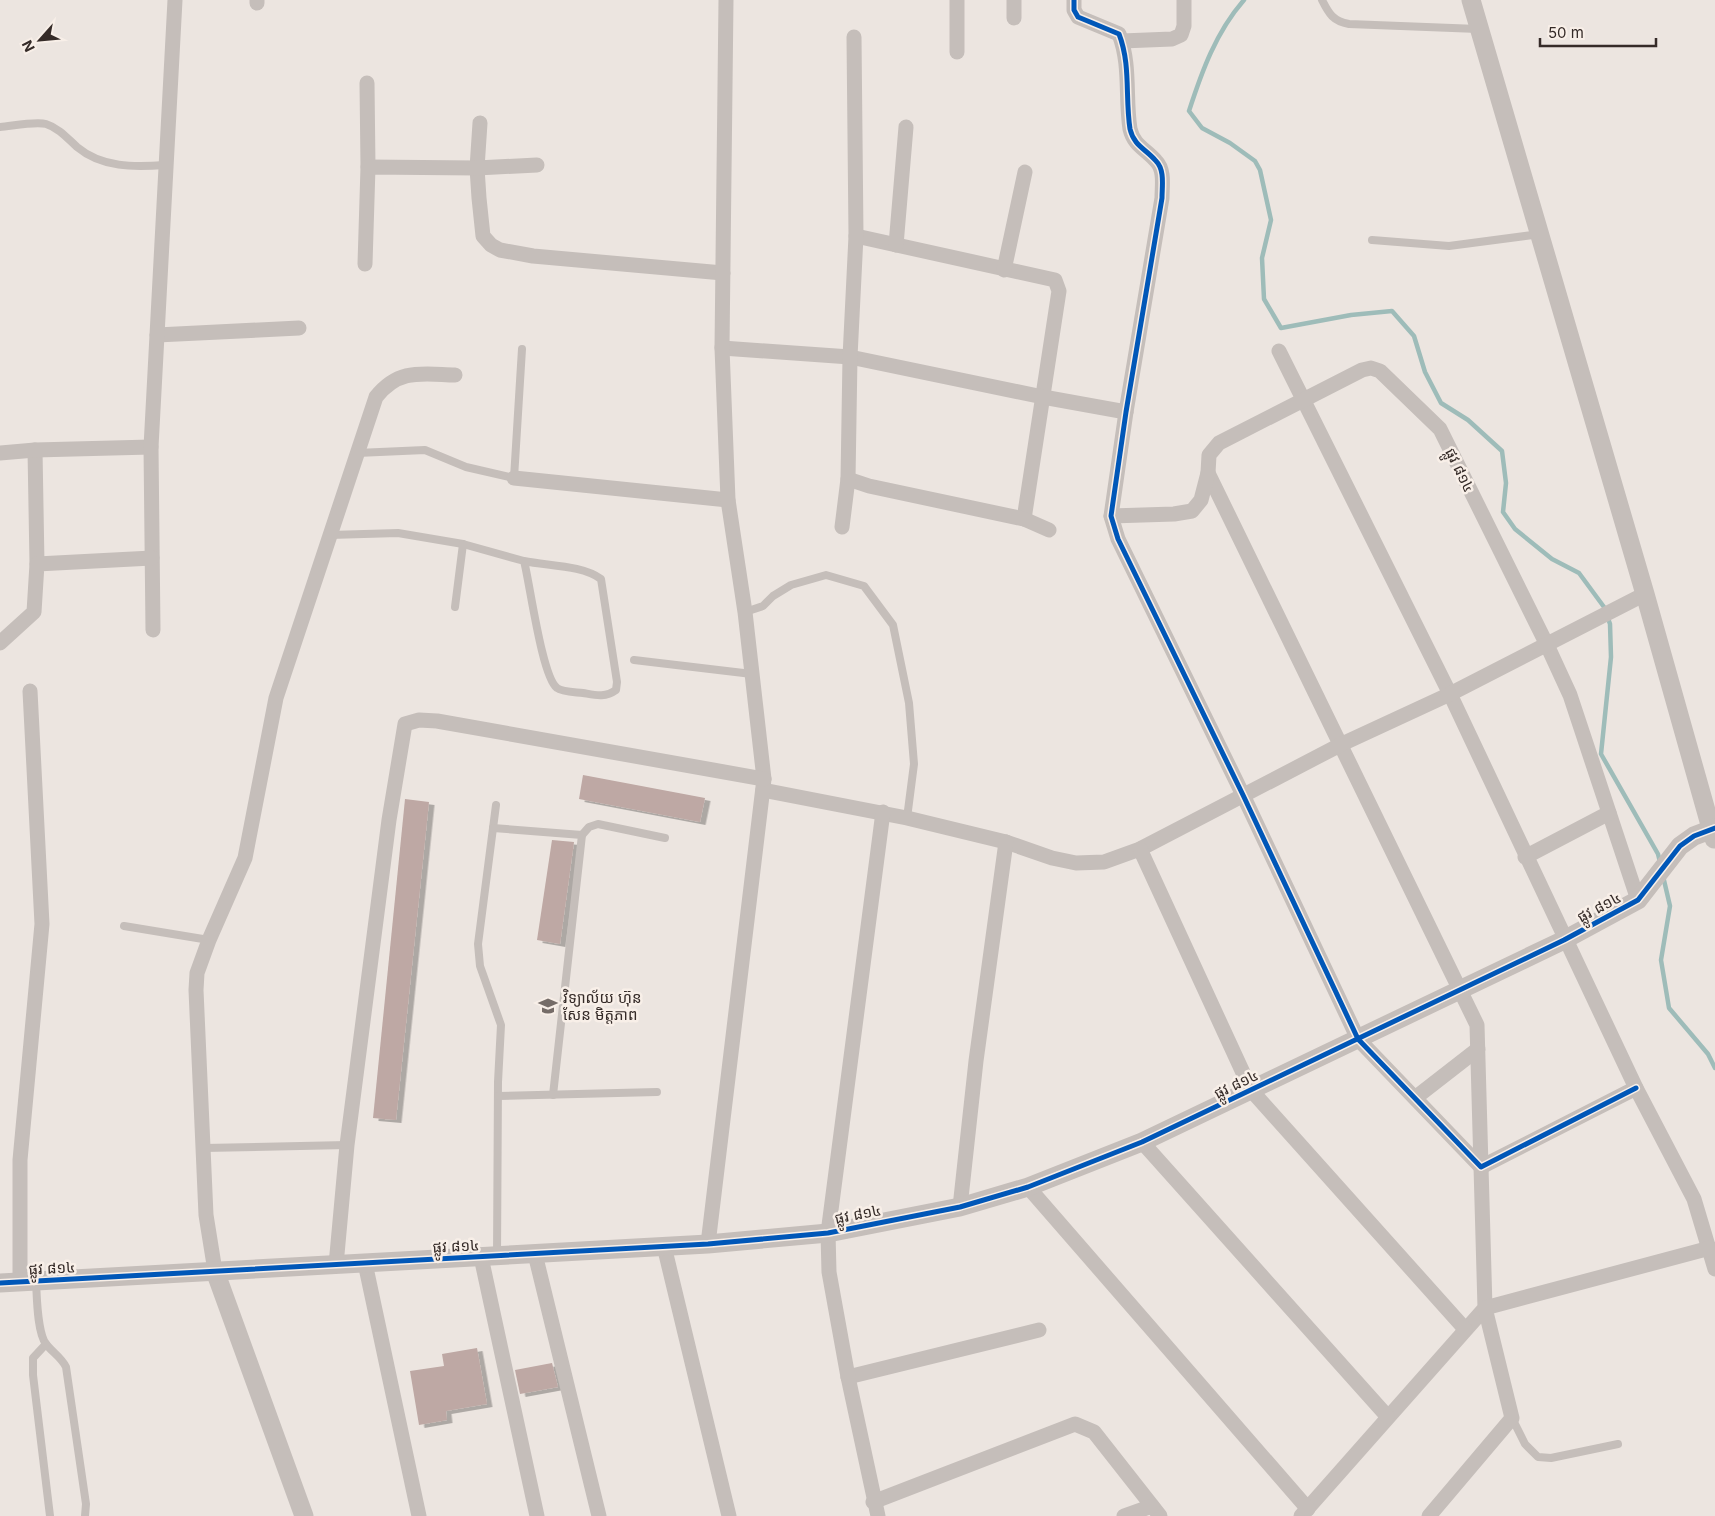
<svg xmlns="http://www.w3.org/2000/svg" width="1715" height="1516" viewBox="0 0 1715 1516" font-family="Inter,'Noto Sans Khmer',sans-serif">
<defs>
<filter id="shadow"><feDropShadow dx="5.5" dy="3" stdDeviation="0" flood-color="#0004"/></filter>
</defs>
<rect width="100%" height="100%" fill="#ece5e0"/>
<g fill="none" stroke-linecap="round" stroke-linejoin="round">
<!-- stream -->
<g stroke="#9ebcb9" stroke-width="4.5">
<path d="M1244,0c-28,32 -42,71 -55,111l13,17 28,15 25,18 5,9 11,50 -9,38 2,41 17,29 70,-13 41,-4 22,25 11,36 16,31 27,17 34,31 4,32 -3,29 12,17 37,30 27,14 25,34 6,17 1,33 -10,97 57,100 2,8"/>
<path d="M1663,876l7,30 -9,54 8,48 39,46 7,14"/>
</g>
</g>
<!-- building -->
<g fill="#bea8a4" filter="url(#shadow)">
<path d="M583,775l122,23 -5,24 -121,-23z"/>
<path d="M405,799l24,3 -33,318 -23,-2z"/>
<path d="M552,840l22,2 -14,102 -23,-4z"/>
<path d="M477,1348l10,56 -41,7 1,9 -28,5 -9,-54 34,-5 -2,-12z"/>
<path d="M552,1363l6,24 -38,7 -5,-24z"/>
</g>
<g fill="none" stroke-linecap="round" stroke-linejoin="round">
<!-- service -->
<g stroke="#c5beba" stroke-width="8">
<path d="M1322,0c7,14 11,21 27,24l129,5"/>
<path d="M0,127c12,-1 36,-6 46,-3 13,4 22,15 31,23 25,21 57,20 88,18"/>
<path d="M1372,240l77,6 91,-12"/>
<path d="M357,453l68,-3 41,17 48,11 8,-129"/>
<path d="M330,535l68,-2 65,11 61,17c6,23 18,116 33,127 5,4 18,4 26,5 12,2 22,5 33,-3l1,-8 -16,-103c-19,-14 -53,-13 -77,-18"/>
<path d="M455,607l8,-63"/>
<path d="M745,612l18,-6 10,-10 18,-11 35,-10 38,11 29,39 16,78 5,61 -7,54"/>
<path d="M634,660l118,14"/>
<path d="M496,805l-18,139 2,22 21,59 -3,57 -1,174"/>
<path d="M493,828l89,7 -29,260"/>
<path d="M582,835l7,-8 9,-3 67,14"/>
<path d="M124,926l85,14"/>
<path d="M498,1096l159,-4"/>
<path d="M204,1148l143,-3"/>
<path d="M36,1282c1,15 1,50 10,62 7,9 15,13 20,23l20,137 -1,12"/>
<path d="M46,1344l-13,14v17l17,141"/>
<path d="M1512,1418l13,26 13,13 13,1 67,-14"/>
</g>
<!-- minor -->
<g stroke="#c5beba" stroke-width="15">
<path d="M257,0v3"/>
<path d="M957,0v52"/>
<path d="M1014,0v18"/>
<path d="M1074,0v10l4,7 41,17c12,31 6,63 11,95 4,17 16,20 26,32 9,9 6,25 6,37l-36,214 -15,104 7,23 125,256 115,244 123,128 155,-79"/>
<path d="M1122,41l50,-2 9,-4 3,-9v-26"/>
<path d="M367,83l1,84"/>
<path d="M480,123l-3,45 2,30 4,38 8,9 9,5 33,6 190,17"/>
<path d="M856,236l199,44 4,11 -35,228"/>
<path d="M896,245l10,-118"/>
<path d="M365,264l3,-97 109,1 60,-3"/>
<path d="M1004,270l21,-98"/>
<path d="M157,335l142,-7"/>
<path d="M722,348l128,9 193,40 83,15"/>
<path d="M1279,351l171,343 186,394 58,111 21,70"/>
<path d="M35,450l2,114"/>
<path d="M0,453l35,-3 116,-3"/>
<path d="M1208,473l269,552 8,283 -184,208"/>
<path d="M514,478l214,22"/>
<path d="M848,479l21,7 155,33 25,11"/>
<path d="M1111,516l63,-2 18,-3 9,-11 7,-27 1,-18 10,-12 143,-73 9,-2 9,3 60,58 107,216 23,50 68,205"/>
<path d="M842,527l6,-48 2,-122 6,-121 -2,-199"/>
<path d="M153,630l-2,-183 24,-447"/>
<path d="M0,643l34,-31 3,-48 115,-6"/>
<path d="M763,790l144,28 99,24 46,16 24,5 28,-1 36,-13 202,-105 108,-50 195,-100"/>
<path d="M1140,849l111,241 214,239"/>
<path d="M1525,857l84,-44"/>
<path d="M1415,1098l63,-49"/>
<path d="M1142,1142l245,274"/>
<path d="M1028,1187l280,322"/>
<path d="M960,1207l16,-146 30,-219"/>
<path d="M708,1244l56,-465 -19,-167 -17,-112 -6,-152 4,-348"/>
<path d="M664,1246l65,270"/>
<path d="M535,1254l64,262"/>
<path d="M481,1257l56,259"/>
<path d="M365,1263l54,253"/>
<path d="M336,1265l11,-120 42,-325 16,-96 14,-4 18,1 327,58"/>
<path d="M215,1271l-9,-56 -10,-225 1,-17 12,-33 36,-82 31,-160 100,-301c23,-29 46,-23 79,-22"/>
<path d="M20,1282v-122l22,-236 -12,-233"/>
<path d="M848,1377l191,-47"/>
<path d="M873,1502l202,-78 19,8 66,84"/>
<path d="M878,1516l-30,-139 -19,-105 -1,-39 55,-421"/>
<path d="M1124,1516l28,-10"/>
<path d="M1429,1516l83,-98 -27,-110 225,-60"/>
</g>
<!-- tertiary -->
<g stroke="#c5beba" stroke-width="19">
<path d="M1471,0l174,594 69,245"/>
<path d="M215,1271l89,245"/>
<path d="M0,1283l708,-39 120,-11 132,-26 68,-20 114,-45 422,-202 74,-40 42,-54 14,-10 21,-8"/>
</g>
<!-- cycleway casing -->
<g stroke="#f8efe8" stroke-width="8">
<g id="cycleway">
<path d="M1074,0v10l4,7 41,17c12,31 6,63 11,95 4,17 16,20 26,32 9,9 6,25 6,37l-36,214 -15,104 7,23 125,256 115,244 123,128 155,-79"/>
<path d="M0,1283l708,-39 120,-11 132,-26 68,-20 114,-45 422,-202 74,-40 42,-54 14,-10 21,-8"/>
</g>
</g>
<!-- cycleway -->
<use href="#cycleway" stroke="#0057b8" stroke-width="5"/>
</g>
<!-- icons -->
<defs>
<g id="school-bare" transform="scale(1.5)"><path d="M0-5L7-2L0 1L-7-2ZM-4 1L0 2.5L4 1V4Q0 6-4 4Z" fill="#756c68" stroke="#f8efe8" stroke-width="2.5" paint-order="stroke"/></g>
</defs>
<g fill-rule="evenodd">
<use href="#school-bare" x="548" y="1006"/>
</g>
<g text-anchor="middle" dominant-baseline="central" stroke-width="5" stroke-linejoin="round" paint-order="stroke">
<!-- street labels -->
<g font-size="15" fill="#352b28" stroke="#f8efe8">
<text transform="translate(1460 470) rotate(64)">ផ្លូវ ៨១៤</text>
<text transform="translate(1599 907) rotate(-28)">ផ្លូវ ៨១៤</text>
<text transform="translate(1236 1084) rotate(-26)">ផ្លូវ ៨១៤</text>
<text transform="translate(858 1214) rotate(-11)">ផ្លូវ ៨១៤</text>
<text transform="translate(456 1246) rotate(-3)">ផ្លូវ ៨១៤</text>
<text transform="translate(52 1268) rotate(-3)">ផ្លូវ ៨១៤</text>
</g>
<!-- poi labels -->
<g font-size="15" fill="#352b28" stroke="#f8efe8" text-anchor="start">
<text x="563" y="997">វិទ្យាល័យ ហ៊ុន<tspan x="563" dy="17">សែន មិត្តភាព</tspan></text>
</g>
</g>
<!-- north arrow -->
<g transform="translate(40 40) rotate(243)" stroke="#f8efe8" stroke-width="4" paint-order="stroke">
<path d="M0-4L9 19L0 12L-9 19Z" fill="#352b28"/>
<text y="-8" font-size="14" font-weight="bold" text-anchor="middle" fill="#352b28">N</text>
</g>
<!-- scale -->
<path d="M1540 38v8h116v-8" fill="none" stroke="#352b28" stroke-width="2.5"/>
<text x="1548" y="38" font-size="15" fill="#352b28" stroke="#f8efe8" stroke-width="4" paint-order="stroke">50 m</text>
</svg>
